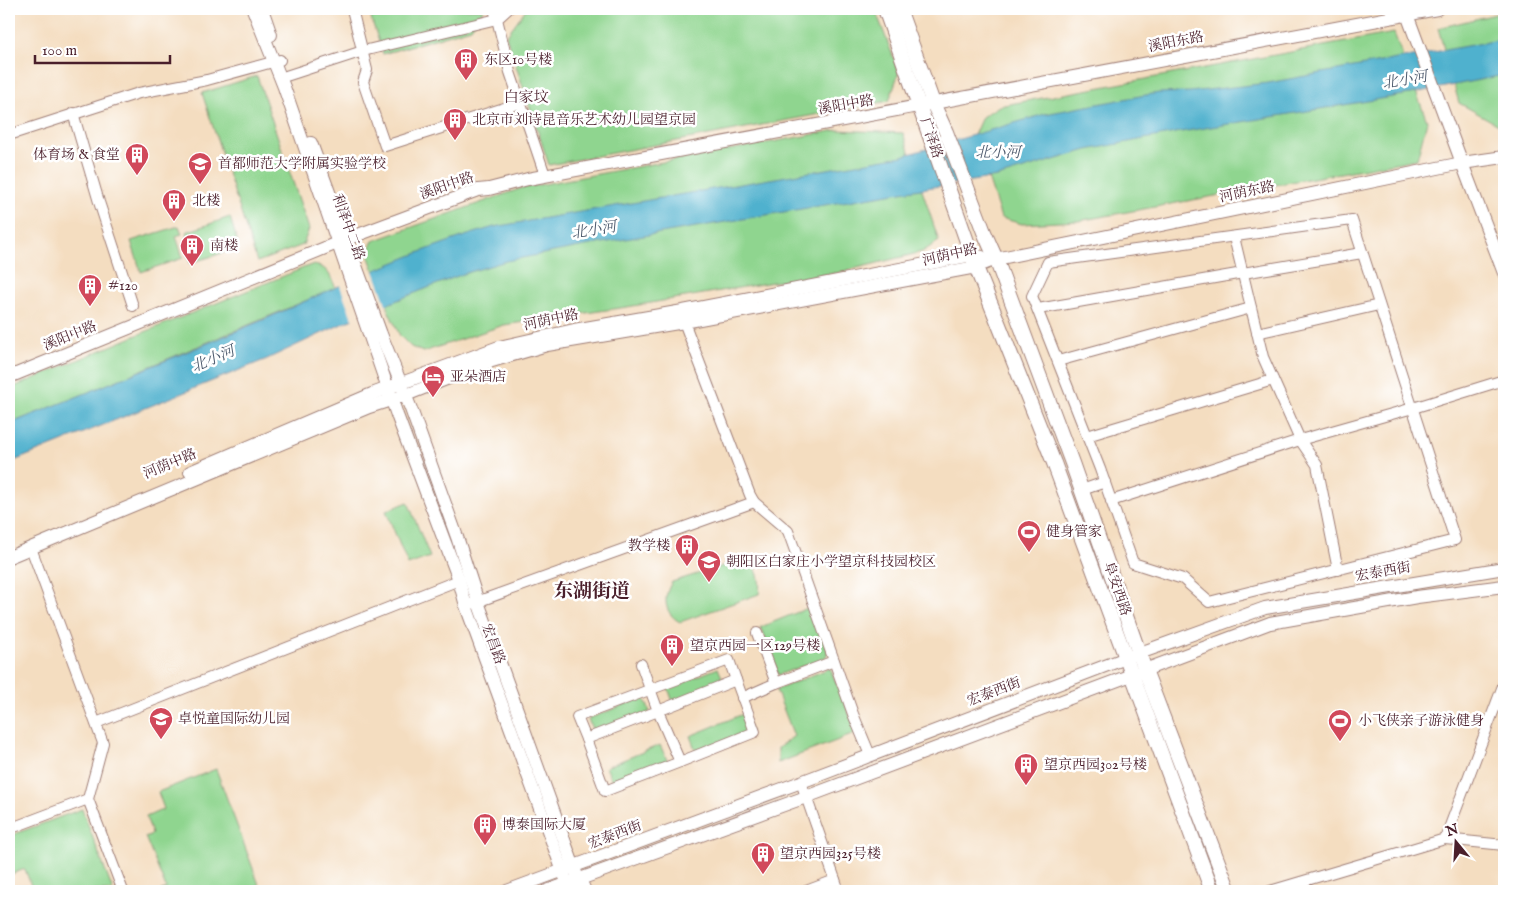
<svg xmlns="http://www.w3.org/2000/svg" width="1513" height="900" viewBox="0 0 1513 900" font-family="'IM FELL English','Noto Serif SC',serif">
<rect width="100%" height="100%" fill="#fff"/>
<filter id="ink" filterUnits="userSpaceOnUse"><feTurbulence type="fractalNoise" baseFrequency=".02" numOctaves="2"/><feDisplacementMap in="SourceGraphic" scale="10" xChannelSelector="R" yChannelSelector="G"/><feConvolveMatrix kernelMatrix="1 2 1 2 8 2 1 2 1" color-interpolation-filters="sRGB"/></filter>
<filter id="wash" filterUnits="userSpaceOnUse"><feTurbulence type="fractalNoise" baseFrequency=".0096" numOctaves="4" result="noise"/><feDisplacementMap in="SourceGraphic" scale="20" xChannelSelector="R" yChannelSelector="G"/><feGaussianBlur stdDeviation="1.12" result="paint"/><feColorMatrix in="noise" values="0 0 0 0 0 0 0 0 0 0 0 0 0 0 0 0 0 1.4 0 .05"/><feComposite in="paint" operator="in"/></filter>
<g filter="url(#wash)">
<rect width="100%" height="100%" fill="#f4ddc0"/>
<!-- green -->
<g fill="#8fd58f" stroke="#6c7a5d">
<path d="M368,9h116l-13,19 -88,26z"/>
<path d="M526,9h349l24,63 -10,29 -340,64 -43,-129z"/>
<path d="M1504,12v116l-45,-25 -21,-75z"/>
<path d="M1394,33l33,88 -10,38 -339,62 -56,3 -21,-6 -27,-83 8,-18 17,-11z"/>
<path d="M257,76l52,153 -6,16 -46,17 -55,-169z"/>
<path d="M837,130l66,3 36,108 -17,11 -85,21 -52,7 -158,27 -123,18 -81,27 -12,-5 -11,-11 -11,-24 -22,-60 6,-11 149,-53z"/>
<path d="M230,217l8,27 -13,4 1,4 -36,11 -5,-16 6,-2 -5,-13z"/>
<path d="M179,226l3,8 -6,2 7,22 -42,14 -10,-31z"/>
<path d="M311,265c17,1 18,9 25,23l-237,100 -90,36v-35l116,-49z"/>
<path d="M408,502l22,55 -22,8 -22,-54z"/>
<path d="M742,560c16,3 19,20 17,34l-79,28c-17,-9 -17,-26 -8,-40z"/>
<path d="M813,606l15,46 -3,6 -47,17 -17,-48z"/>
<path d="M718,668l6,14 -51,20 -5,-14z"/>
<path d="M830,668l27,65 -79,30v-15l16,-12 -18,-46z"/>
<path d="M644,697l6,15 -56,22 -6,-15z"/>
<path d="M743,714l8,17 -54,23 -7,-18z"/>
<path d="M660,745l8,17 -54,23 -8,-18z"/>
<path d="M216,769l45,121 -101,1 6,-3 -21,-51 7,-3 -6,-17 18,-8 -6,-17z"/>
<path d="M82,809l31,82h-80l-8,-22 -16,6v-39z"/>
</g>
<!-- water -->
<path fill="#4fb1ce" stroke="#4c687c" d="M1504,39v36l-94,19 -235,39 -88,17 -90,27 -102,16 -310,53 -79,15 -43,13 -58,23 -59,25 -79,37 -258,104v-39c85,-34 171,-69 256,-105 75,-33 149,-69 229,-92l408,-71 143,-42 95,-18 19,-3 31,-1 78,-9z"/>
<!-- pier -->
<path fill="#f4ddc0" d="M373,268l14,39 -34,14 -14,-38z"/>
</g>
<g filter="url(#ink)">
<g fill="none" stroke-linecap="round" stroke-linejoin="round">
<!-- minor casing -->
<g stroke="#9f7e76" stroke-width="12">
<g id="minor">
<path d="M352,9l15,61 -4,12 22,64 135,-43"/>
<path d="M508,9l-11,10 13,53 35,103"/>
<path d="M286,76l77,-25 134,-32 -3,-10"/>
<path d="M73,113l26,89 34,104"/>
<path d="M9,135l130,-42 68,-13 73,-20"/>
<path d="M1352,220l103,320 -246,62 -26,-23 -50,-16 -33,-94 -68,-173 16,-34z"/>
<path d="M1234,237l29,120 37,83 17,25 21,105"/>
<path d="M1038,309l205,-36 119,-20"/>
<path d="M684,322l66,173 4,7 34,29 65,183 17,41"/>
<path d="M1257,333l122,-28"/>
<path d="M1058,361l193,-53"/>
<path d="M1087,436l186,-56"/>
<path d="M1082,490l23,-8"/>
<path d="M1111,501l189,-61 113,-32 91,-28"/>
<path d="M31,548l72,195 -15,56 35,92"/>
<path d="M471,604l283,-102"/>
<path d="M757,633l19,50"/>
<path d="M641,664l17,47 -72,28 19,52 75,-29"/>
<path d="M736,680l19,52 -75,30 -22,-51z"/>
<path d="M742,698l34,-15 58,-22"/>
<path d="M96,723l363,-143"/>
<path d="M586,739l-9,-22 152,-57 7,20"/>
<path d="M801,782l38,109"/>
<path d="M9,829l79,-30"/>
<path d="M1445,839l59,6"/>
<path d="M806,891l29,-11"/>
<path d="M1270,891l175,-52 59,-156"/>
</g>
</g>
<!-- tertiary casing -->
<g stroke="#9f7e76" stroke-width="14">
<g id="tertiary">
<path d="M253,9l31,78 113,328 62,165 7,26 99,271"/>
<path d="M262,9l9,26"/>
<path d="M1405,9l57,154 42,110"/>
<path d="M311,143l70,191 30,75 46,128 21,65 98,271"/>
<path d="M9,377l338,-138 131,-49 11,-1 39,-10 909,-170"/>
<path d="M190,472l182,-78 127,-47 75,-17 109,-19 289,-56 10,2"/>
<path d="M9,557l360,-150 37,-12 86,-34 55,-16 137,-23 292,-55 20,-8 466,-96 42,-6"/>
<path d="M507,891l294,-109 325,-124 139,-50 239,-40"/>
<path d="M547,891l259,-94 464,-174 147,-26 87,-11"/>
</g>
</g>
<!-- secondary casing -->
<g stroke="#9f7e76" stroke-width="16">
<g id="secondary">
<path d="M885,9l91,258 78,196 158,428"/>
<path d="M899,9l34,94 13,29 38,100 12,27 76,204 73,207 84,221"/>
<path d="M579,880l5,11"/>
<path d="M568,884l3,7"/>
</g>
</g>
<!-- minor -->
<use href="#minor" stroke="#fff" stroke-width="10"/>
<!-- tertiary -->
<use href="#tertiary" stroke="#fff" stroke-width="12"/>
<!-- secondary -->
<use href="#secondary" stroke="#fff" stroke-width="14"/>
</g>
</g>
<!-- icons -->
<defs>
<g id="building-pin" transform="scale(1.25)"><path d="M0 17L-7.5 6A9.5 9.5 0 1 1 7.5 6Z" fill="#d1495b" stroke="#fff"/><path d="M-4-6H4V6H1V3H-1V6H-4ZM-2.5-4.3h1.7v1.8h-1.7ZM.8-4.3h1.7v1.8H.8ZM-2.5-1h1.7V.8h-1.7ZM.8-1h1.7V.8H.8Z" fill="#fff"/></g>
<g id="school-pin" transform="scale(1.25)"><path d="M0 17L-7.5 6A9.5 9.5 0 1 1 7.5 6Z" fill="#d1495b" stroke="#fff"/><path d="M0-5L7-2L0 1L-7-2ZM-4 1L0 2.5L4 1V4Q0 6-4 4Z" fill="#fff"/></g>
<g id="hotel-pin" transform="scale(1.25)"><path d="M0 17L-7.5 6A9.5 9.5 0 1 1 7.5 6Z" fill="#d1495b" stroke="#fff"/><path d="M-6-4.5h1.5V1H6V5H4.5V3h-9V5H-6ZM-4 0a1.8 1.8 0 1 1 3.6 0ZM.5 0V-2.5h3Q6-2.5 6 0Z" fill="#fff"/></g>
<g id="stadium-pin" transform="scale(1.25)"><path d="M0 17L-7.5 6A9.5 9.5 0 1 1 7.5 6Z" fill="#d1495b" stroke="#fff"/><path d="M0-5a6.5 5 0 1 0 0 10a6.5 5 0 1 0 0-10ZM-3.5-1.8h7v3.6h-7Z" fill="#fff"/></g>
</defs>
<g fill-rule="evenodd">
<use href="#building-pin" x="466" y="60"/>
<use href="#building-pin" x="455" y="120"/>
<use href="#building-pin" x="137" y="155"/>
<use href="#school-pin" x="200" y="164"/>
<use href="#building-pin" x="174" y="201"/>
<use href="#building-pin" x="192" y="246"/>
<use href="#building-pin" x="90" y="286"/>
<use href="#hotel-pin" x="433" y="377"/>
<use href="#stadium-pin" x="1029" y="532"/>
<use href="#building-pin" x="687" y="546"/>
<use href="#school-pin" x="709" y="562"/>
<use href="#building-pin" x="672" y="646"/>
<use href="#school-pin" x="161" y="719"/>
<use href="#stadium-pin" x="1340" y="721"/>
<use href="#building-pin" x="1026" y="765"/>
<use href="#building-pin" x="485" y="825"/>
<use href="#building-pin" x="763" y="854"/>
</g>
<g text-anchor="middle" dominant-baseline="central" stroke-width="5" stroke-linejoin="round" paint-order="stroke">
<!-- street labels -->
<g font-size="14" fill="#4a1f2b" stroke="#fff">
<text transform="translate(1176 42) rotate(-11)">溪阳东路</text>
<text transform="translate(846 105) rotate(-10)">溪阳中路</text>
<text transform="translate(931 138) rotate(71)">广泽路</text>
<text transform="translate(447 186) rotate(-19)">溪阳中路</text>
<text transform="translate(1247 192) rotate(-12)">河荫东路</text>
<text transform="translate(348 227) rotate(70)">利泽中二路</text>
<text transform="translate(950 255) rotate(-13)">河荫中路</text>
<text transform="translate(551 320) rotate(-12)">河荫中路</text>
<text transform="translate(70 336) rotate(-22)">溪阳中路</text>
<text transform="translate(170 464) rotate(-23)">河荫中路</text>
<text transform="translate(1383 572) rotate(-10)">宏泰西街</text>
<text transform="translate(1117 589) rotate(71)">阜安西路</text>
<text transform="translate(493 644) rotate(70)">宏昌路</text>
<text transform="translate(994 692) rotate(-21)">宏泰西街</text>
<text transform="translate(615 835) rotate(-21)">宏泰西街</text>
</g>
<!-- poi labels -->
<g font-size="14" fill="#4a1f2b" stroke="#fff" text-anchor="start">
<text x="484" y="60">东区10号楼</text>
<text x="472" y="120">北京市刘诗昆音乐艺术幼儿园望京园</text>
<text x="120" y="155" text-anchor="end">体育场 &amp; 食堂</text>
<text x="218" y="164">首都师范大学附属实验学校</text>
<text x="192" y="201">北楼</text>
<text x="210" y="246">南楼</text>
<text x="108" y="286">#120</text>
<text x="450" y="377">亚朵酒店</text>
<text x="1046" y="532">健身管家</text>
<text x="670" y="546" text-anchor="end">教学楼</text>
<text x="726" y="562">朝阳区白家庄小学望京科技园校区</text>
<text x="690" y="646">望京西园一区129号楼</text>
<text x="178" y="719">卓悦童国际幼儿园</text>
<text x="1358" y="721">小飞侠亲子游泳健身</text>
<text x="1044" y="765">望京西园302号楼</text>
<text x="502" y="825">博泰国际大厦</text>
<text x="780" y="854">望京西园325号楼</text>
</g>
<!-- water labels -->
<g font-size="15" font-style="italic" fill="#4c596c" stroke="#fff">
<text transform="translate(1405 80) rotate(-10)">北小河</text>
<text x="998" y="152">北小河</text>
<text transform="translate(594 230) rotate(-9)">北小河</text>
<text transform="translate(213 359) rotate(-23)">北小河</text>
</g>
<!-- neighbourhood labels -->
<g font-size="15" fill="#4a1f2b" stroke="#fff">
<text x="526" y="97">白家坟</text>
</g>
<!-- district labels -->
<g font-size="19" font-weight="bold" fill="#4a1f2b" stroke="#fff">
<text x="592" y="592">东湖街道</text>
</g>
</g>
<!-- margin -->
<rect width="1513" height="900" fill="none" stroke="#fff" stroke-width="30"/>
<!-- north arrow -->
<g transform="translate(1456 842) rotate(342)" stroke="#ffffff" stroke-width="4" paint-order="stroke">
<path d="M0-4L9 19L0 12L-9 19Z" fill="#4a1f2b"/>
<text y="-8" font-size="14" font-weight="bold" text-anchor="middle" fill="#4a1f2b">N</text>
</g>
<!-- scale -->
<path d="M35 55v8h135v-8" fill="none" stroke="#4a1f2b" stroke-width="2.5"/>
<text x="42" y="55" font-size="15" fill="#4a1f2b" stroke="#ffffff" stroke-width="4" paint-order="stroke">100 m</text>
</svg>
